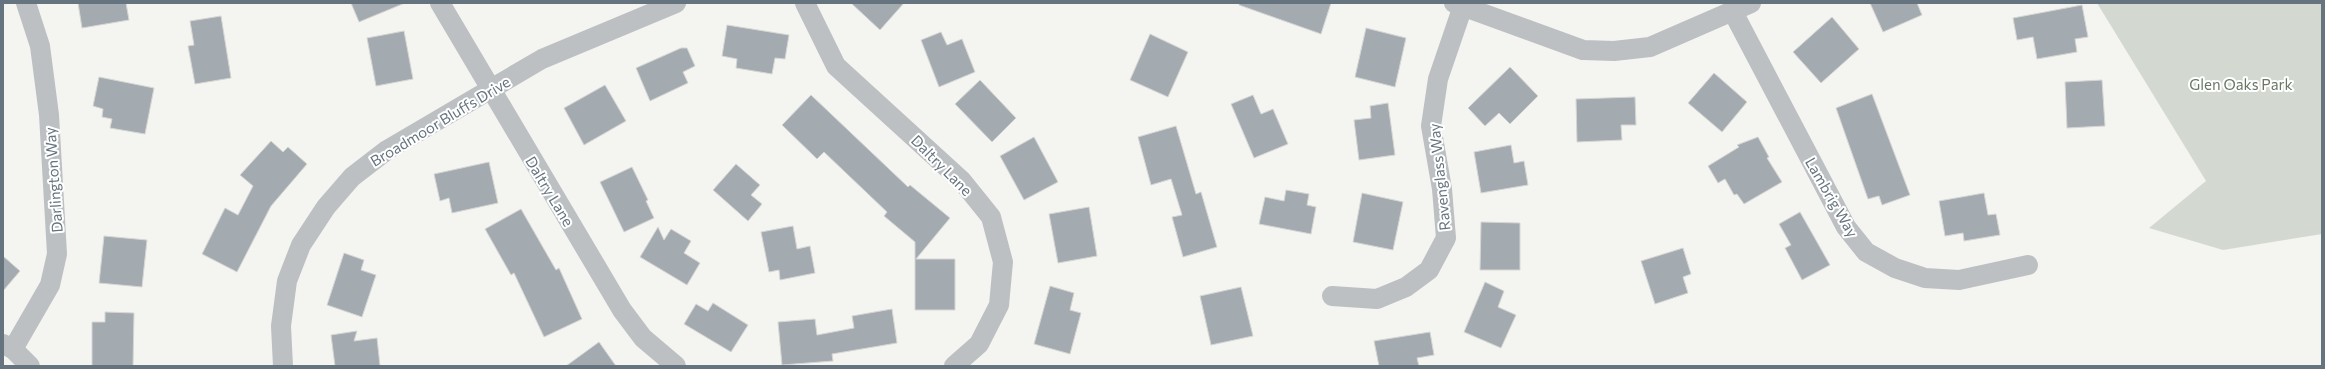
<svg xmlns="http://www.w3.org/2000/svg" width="2325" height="369" viewBox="0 0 2325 369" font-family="Commissioner,sans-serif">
<rect width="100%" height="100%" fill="#f4f4f1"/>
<!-- green -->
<path fill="#d3d9d1" d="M2097,3h225v231l-99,16 -74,-22 57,-47z"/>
<!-- building -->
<g fill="#a4abb0" stroke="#d6d6d4">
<path d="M78,3h48l3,17 -47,8z"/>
<path d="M351,3h54l-46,19z"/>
<path d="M851,3h53l-24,27z"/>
<path d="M1239,3h92l-10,31 -82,-29z"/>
<path d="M1870,3h47l5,12 -39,17z"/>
<path d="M2082,5l6,32 -13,2 2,13 -40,7 -4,-22 -16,3 -4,-22z"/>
<path d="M221,16l10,62 -36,6 -7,-38 6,-1 -4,-24z"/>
<path d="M1832,17l27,32 -38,34 -28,-31z"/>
<path d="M727,25l62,10 -4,24 -10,-1 -3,16 -36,-6 1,-9 -15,-3z"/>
<path d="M1366,28l40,10 -11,49 -40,-10z"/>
<path d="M404,31l9,48 -37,7 -9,-48z"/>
<path d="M941,32l6,13 15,-6 13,33 -36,15 -18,-47z"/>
<path d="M1150,34l38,18 -20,45 -38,-17z"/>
<path d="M681,48h6l8,18 -12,6 5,11 -38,18 -14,-33z"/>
<path d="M1510,67l28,29 -28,28 -11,-11 -14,13 -17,-18z"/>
<path d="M1714,73l33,29 -25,30 -34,-29z"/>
<path d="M99,77l55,11 -9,46 -35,-6 2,-9 -10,-2 1,-8 -10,-3z"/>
<path d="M980,80l36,38 -24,24 -37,-38z"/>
<path d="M2102,80l3,46 -38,2 -2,-46z"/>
<path d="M605,85l21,36 -42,24 -20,-37z"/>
<path d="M1872,94l38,101 -28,10 -3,-9 -11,3 -32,-91z"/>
<path d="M811,95l97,92 2,-2 40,33 -34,41h39v51h-40v-68l-31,-26 3,-4 -63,-60 -7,7 -35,-34z"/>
<path d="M1253,95l8,19 12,-5 15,35 -34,14 -23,-54z"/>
<path d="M1635,97l1,28h-15l1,15 -45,2 -1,-43z"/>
<path d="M1388,103l7,52 -36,5 -5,-40 17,-2 -1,-12z"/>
<path d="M1176,126l20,68 5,-2 16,55 -34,10 -11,-40 10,-2 -11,-36 -20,6 -13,-48z"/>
<path d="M1034,137l24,45 -34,18 -24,-44z"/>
<path d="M1758,137l11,20 -2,1 15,24 -38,22 -7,-10 -3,1 -9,-16 -7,4 -10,-17 31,-19 -2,-2z"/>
<path d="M271,141l12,11 5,-5 19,17 -36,42 -34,66 -35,-18 23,-46 13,7 15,-29 -13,-11z"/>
<path d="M1511,145l3,18 10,-2 4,24 -47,8 -7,-41z"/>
<path d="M489,162l9,41 -46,10 -3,-15 -9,3 -6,-27z"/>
<path d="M736,164l24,21 -9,10 11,9 -14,17 -35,-31z"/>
<path d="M632,167l16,33 -2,1 8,17 -30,14 -24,-50z"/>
<path d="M1286,190l23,4 -2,11 9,2 -5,27 -52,-10 6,-27 19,4z"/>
<path d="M1362,193l41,9 -10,48 -40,-8z"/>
<path d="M1984,193l4,22 8,-1 4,21 -36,6 -1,-8 -18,3 -6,-35z"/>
<path d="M1089,207l8,49 -39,7 -9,-49z"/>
<path d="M521,209l35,61 3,-2 23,51 -38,18 -30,-64 -3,2 -26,-46z"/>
<path d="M1800,212l30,53 -28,15 -17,-32 6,-3 -12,-21z"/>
<path d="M1481,222l39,1v47h-40z"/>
<path d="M793,226l4,23 13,-3 5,27 -35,7 -1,-10 -10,2 -8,-40z"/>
<path d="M658,227l6,13 7,-11 20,12 -7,12 16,10 -13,22 -47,-28z"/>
<path d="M104,236l43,4 -5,47 -43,-4z"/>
<path d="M1683,248l8,26 -8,3 5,16 -33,11 -14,-43z"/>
<path d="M344,253l20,7 -3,10 15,5 -14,42 -35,-12z"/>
<path d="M3,256l17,15 -17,20z"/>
<path d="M1485,282l19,9 -6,16 18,8 -15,33 -37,-16z"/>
<path d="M1050,286l24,7 -4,17 11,3 -11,41 -36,-10z"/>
<path d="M1241,287l12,49 -42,9 -11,-49z"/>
<path d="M713,303l35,22 -17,27 -47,-28 12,-20 12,7z"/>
<path d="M892,309l5,34 -65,11 1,7 -51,4 -4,-43 37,-3 2,16 37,-7 -2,-12z"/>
<path d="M105,312l29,1 -1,53h-41v-44h13z"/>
<path d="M357,331l-3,10 23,-3 3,28h-45l-4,-31z"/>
<path d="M1430,332l4,23 -17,3 2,8h-40l-5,-25z"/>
<path d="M599,342l17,24h-50z"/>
</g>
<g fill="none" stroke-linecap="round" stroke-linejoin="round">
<!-- minor -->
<g stroke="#bcc0c3" stroke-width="20">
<path d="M440,3l182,307 21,28 33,28"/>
<path d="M805,3l31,63 126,115 29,36 12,45 -4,43 -20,39 -25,22"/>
<path d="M1454,3l129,47 31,1 36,-4 101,-44"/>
<path d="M1733,12l113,215 20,25 29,16 30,10 34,2 69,-15"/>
<path d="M1332,296l45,3 29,-12 23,-17 17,-32 -4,-49 -11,-63 7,-47 26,-76"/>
<path d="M3,344l10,5 17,17"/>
<path d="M13,349l37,-64 7,-31 -8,-139 -9,-69 -14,-43"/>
<path d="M283,366l-2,-40 6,-45 14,-36 25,-38 26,-30 35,-27 155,-91 134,-56"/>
</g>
</g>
<g text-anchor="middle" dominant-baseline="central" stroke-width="4" stroke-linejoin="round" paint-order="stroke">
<!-- park labels -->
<g font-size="15" fill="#687764" stroke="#fff">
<text x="2241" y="84">Glen Oaks Park</text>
</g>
<!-- street labels -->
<g font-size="15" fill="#66747f" stroke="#fff">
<text transform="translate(440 121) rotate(-31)">Broadmoor Bluffs Drive</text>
<text transform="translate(942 165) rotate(45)">Daltry Lane</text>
<text transform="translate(1439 177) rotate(-96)">Ravenglass Way</text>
<text transform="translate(53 180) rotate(-94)">Darlington Way</text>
<text transform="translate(550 191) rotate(59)">Daltry Lane</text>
<text transform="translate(1832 197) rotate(60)">Lambrig Way</text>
</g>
</g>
<!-- border -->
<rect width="2325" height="369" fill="none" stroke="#66747f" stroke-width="8"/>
</svg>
